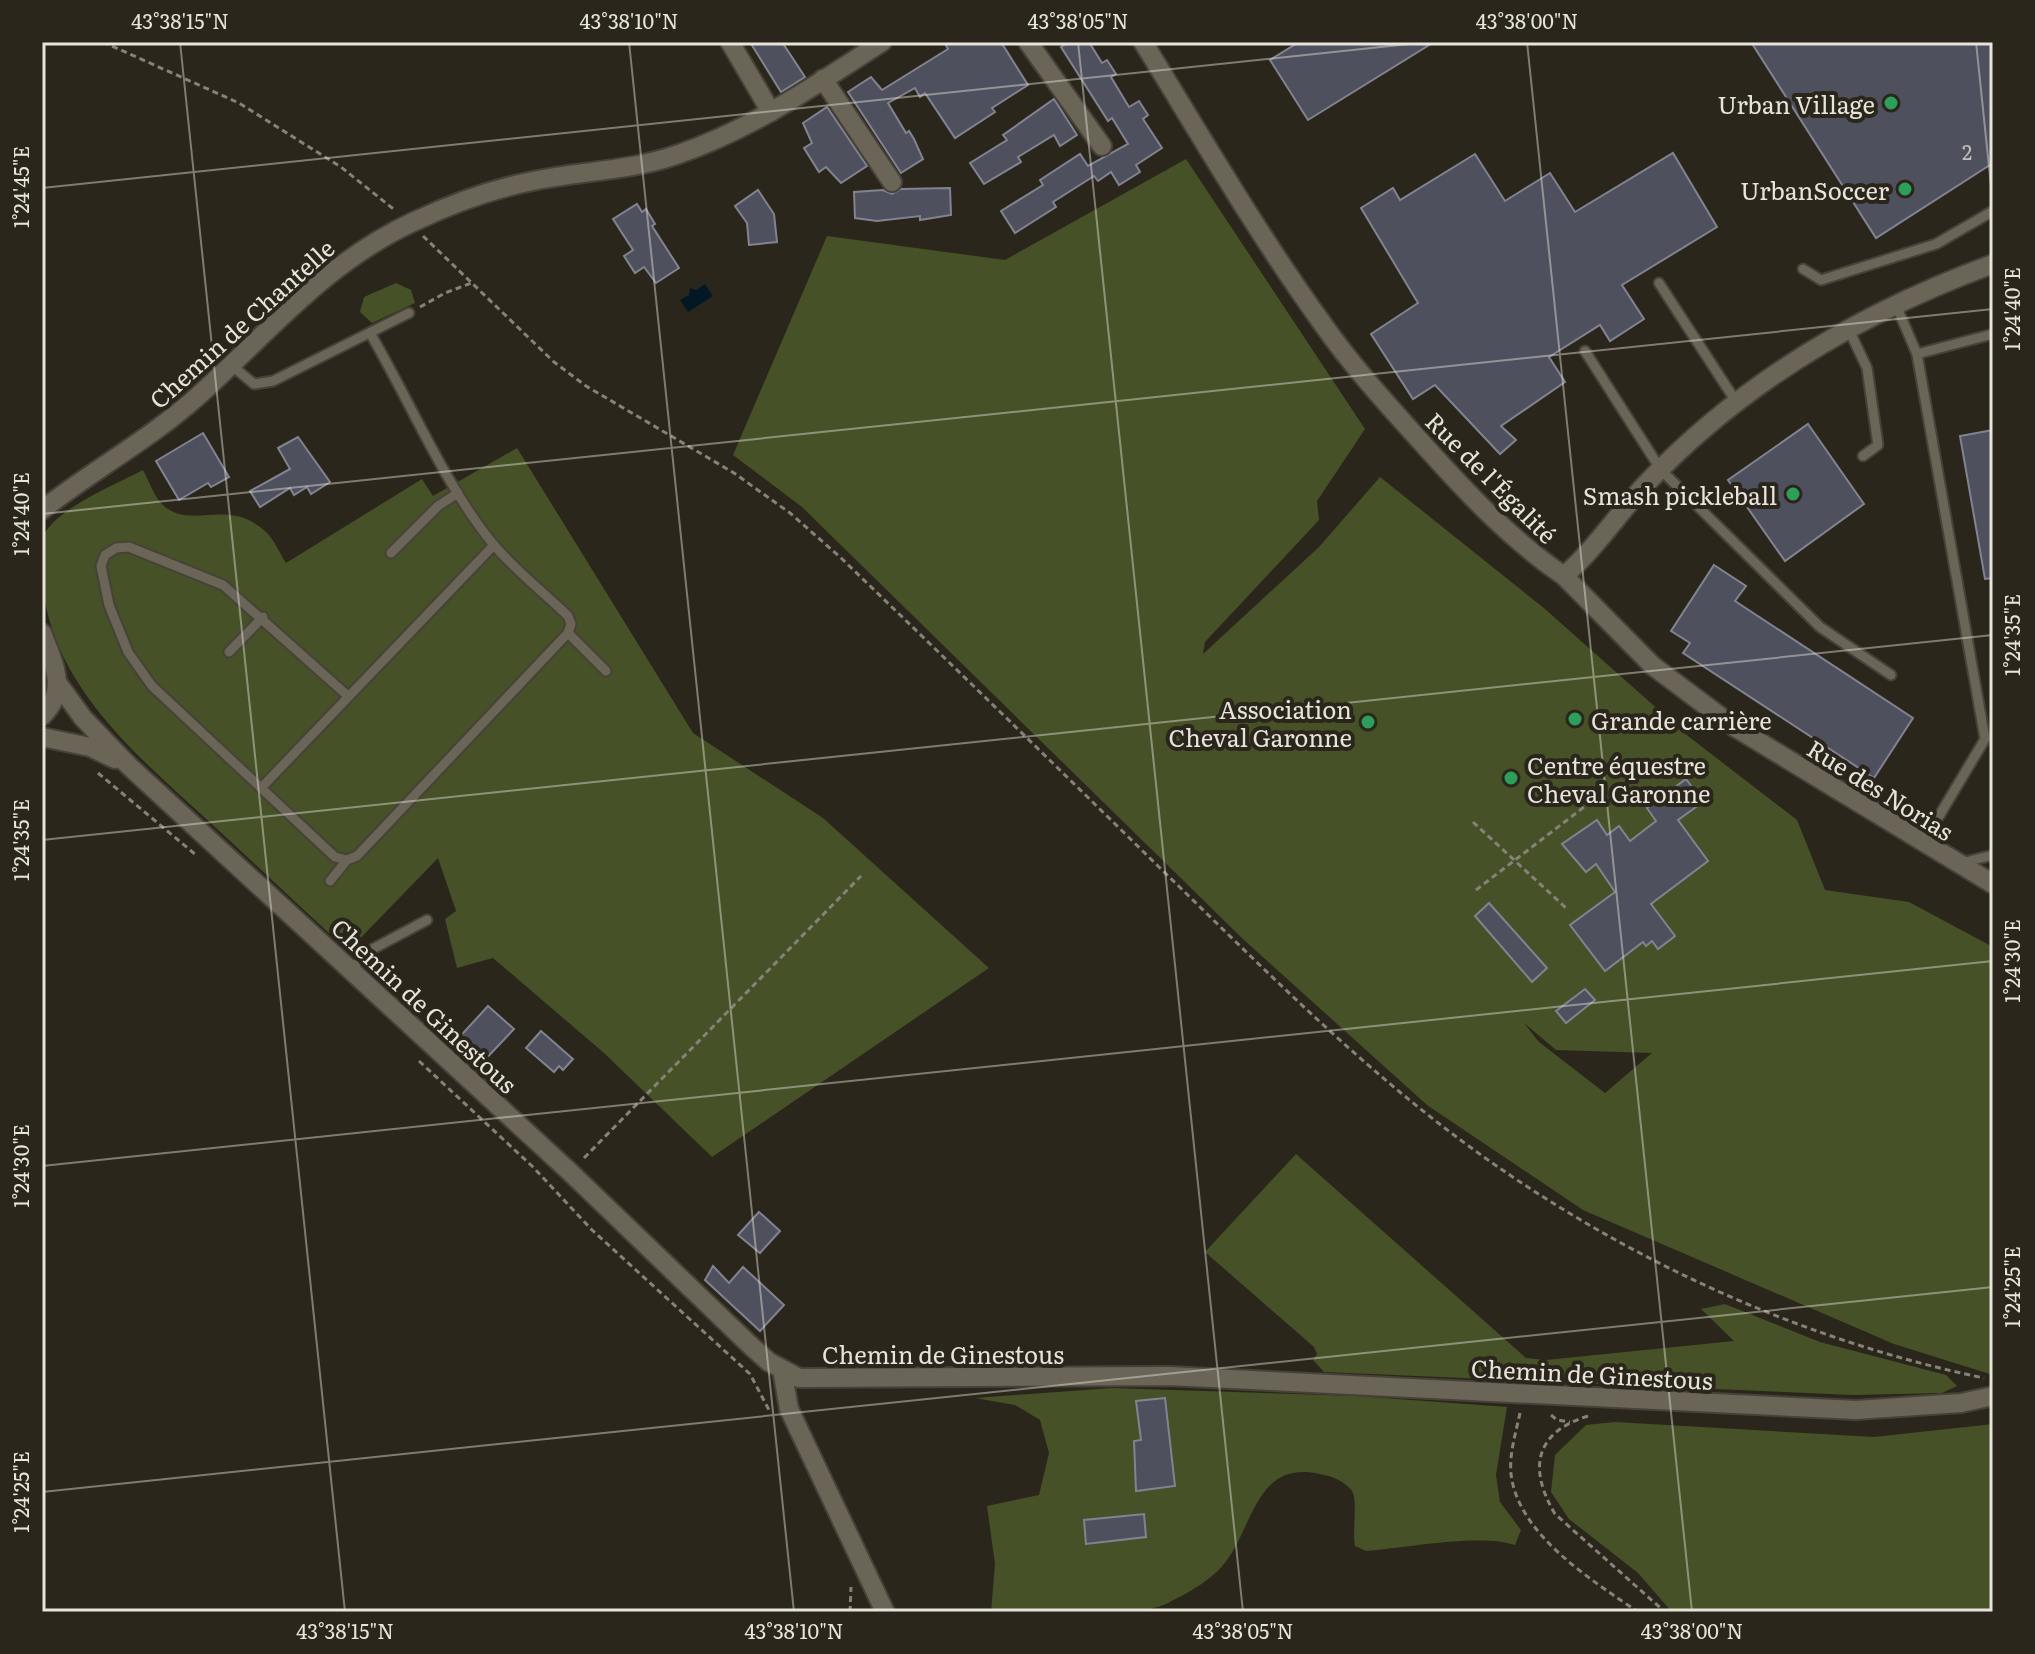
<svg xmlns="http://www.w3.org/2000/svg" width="2035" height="1654" viewBox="0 0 2035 1654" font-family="Literata,serif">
<rect width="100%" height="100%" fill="#2b261b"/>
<!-- green -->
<g fill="#465127" fill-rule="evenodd">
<path d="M1186,159l179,270 -48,72 2,19 -114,122 -2,12 116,-107 61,-70 165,132 143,127 109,84 28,70 84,12 84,45v428l-99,-31 -311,-134 -156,-105 -183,-165 -442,-433 -69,-52 94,-219 178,24zM1524,1023l32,27 96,3 -47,40 -66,-51z"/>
<path d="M396,283l15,7 4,13 -43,20 -12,-11 4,-15z"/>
<path d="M517,448l176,285 130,85 166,150 -277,189 -108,-104 -111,-95 -36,10 -12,-49 11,-8 -18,-53 -90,93c-44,-41 -89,-83 -133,-124 -76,-70 -173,-147 -173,-260 0,-9 -2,-22 1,-30 11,-28 74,-53 100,-67 6,11 12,29 22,37 29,22 63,-9 100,24 9,8 15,23 21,32l136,-84 11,17z"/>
<path d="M1296,1154l230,204 20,2 188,-19 -33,-32 24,-5 95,38 126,33 11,11 -15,7 -88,2 -530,-23 -11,-12 4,-6 -3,-7 -109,-95z"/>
<path d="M1112,1388l245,8 150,11 -11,68 4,27 21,28 -6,15c-33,-12 -111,3 -149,6l-11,-5c-3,-15 3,-45 -3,-55 -7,-10 -21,-15 -32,-17 -63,-14 -66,49 -93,86 -13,19 -39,33 -59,43 -41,19 -130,9 -177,9l4,-48 -8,-58 52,-11 10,-42 -9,-33 -25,-15 -40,-7z"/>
<path d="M1615,1422l259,15 119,-13v188h-321l-34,-39 -69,-54 -18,-27 4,-37 31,-30z"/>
</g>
<!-- water -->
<path fill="#031825" d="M705,284l8,12 -25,16 -8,-12 9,-5 1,-7 6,2z"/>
<!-- building -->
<g fill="#4f505d" stroke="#828391" stroke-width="2">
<path d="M750,42h32l23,35 -24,15z"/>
<path d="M944,42h57l27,43 -36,23 3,4 -40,26 -30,-45 -5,4 -5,-9 -27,15 18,30 3,-2 5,8 9,20 -22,14 -53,-81 23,-15 11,13 66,-41z"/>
<path d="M1069,42h20l13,21 5,-3 9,14 -5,3 18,30 10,-6 9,14 -5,4 19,29 -26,17 4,7 -21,13 -8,-13 -13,9 -4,-5 -41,26 3,5 -41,26 -14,-22 42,-26 -3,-5 40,-26 8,12 40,-22 -16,-26 -4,3 -47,-74z"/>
<path d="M1299,42h135l-126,78 -38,-60z"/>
<path d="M1751,42h242v121l-117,75z"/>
<path d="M1054,99l23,36 -17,11 -6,-11 -36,22 3,5 -37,22 -14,-21 37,-23 -4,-5z"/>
<path d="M827,107l40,59 -26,17 -15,-16 -7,5 -15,-24 8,-5 -9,-20z"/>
<path d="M1673,153l44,74 -95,58 22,34 -34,22 -10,-16 -51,32 16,25 -64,44 15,14 -16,14 -65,-69 -22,14 -42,-65 47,-31 -57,-95 32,-20 7,12 75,-46 30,47 45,-28 25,39z"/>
<path d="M950,188l1,27 -31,5v-4l-43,5 -22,-3 -1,-26 29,-2 9,4 9,-5z"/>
<path d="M758,190l16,24 3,28 -28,3 -2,-22 -12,-17z"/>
<path d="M637,204l5,8 4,-3 9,15 -3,2 27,42 -23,15 -12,-16 -9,6 -11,-17 9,-6 -20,-31z"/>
<path d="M1808,424l56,80 -79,57 -57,-81z"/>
<path d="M1993,430v148l-8,1 -25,-143z"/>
<path d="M203,433l26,44 -18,10 -3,-4 -29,17 -23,-39z"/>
<path d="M298,437l32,45 -19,12 -4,-7 -13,8 -4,-7 -30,19 -10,-16 40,-22 -12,-21z"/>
<path d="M1714,565l32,21 -11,15 178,117 -39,60 -191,-125 7,-10 -19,-12z"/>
<path d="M1686,779l17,23 -25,18 30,41 -57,43 24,32 -17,13 -6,-8 -6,5 -3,-4 -38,29 -35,-46 45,-33 -19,-28 -10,8 -24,-28 35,-24 10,15 12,-9 11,15 26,-20 -9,-13z"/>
<path d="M1489,903l58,65 -15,14 -57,-66z"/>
<path d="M1585,989l10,11 -29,23 -10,-12z"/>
<path d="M488,1006l26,23 -35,37 -25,-23z"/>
<path d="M541,1031l32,28 -10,11 -4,-4 -5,6 -28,-24z"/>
<path d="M759,1212l21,19 -20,22 -22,-18z"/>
<path d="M713,1266l16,17 14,-16 41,38 -24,26 -55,-51z"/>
<path d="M1165,1398l10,88 -39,5 -2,-50 7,-1 -5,-39z"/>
<path d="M1144,1514l2,23 -60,7 -2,-24z"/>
</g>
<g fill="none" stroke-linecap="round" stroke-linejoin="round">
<!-- lane casing -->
<g stroke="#474239" stroke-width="13">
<g id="lane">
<path d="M1803,269l18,11 115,-36 57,-33"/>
<path d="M1659,283l78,120"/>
<path d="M1895,303l22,51 68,385 -62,104"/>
<path d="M1848,328l19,40 11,77 -15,11"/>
<path d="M1585,351l76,119 159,157 71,48"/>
<path d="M1917,354l76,-20"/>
<path d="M231,365l23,19 19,-3 136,-68"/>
<path d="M391,553l47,-47 20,-13"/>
<path d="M568,633l38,38"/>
<path d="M229,652l34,-35"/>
<path d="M348,696l-125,-111 -94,-38 -13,1 -11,7 -4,11 8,39 19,47 24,34 183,171 12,3 10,-4 211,-223 3,-9 -3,-8c-25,-24 -53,-46 -75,-72 -49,-60 -83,-143 -123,-211"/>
<path d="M261,788l233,-243"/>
<path d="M1961,863l32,-8"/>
<path d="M330,881l17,-21"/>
<path d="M351,969l16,-17 60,-32"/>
</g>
</g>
<!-- street casing -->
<g stroke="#474239" stroke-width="22">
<g id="street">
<path d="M730,42l41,70"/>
<path d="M1028,42l74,104"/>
<path d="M1143,42c58,94 114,191 179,281 30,43 66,82 101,121 43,48 87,95 141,132 32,-28 53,-61 81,-91 97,-103 217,-173 348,-221"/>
<path d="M823,79l69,103"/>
<path d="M42,510c51,-40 108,-71 156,-114 70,-63 128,-134 215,-174 38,-18 79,-33 120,-41 47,-10 97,-10 143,-26 75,-25 139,-70 206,-113"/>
<path d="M1564,576l89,90 80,60 260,158"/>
<path d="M42,633c11,29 27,57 0,83"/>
<path d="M59,685l24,33 46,48 441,406 180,173 19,17 30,16 370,-2 687,34 105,-7 32,-7"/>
<path d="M42,737l48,10 25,12"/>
<path d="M782,1369l7,40 96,203"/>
</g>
</g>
<!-- path -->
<g stroke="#868278" stroke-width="3" stroke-dasharray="6 4" stroke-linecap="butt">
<path d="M103,42l136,61 102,64 55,44"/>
<path d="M423,236l131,126 32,24 148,87 56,40 50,44c107,103 214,207 320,311 99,96 198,197 310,279 152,111 330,193 514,231"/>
<path d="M420,307l25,-14 29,-11"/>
<path d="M98,773l98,82"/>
<path d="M1473,822l93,86"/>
<path d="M1476,890l108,-83"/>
<path d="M419,1061l114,106 59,63 158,144 19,36"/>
<path d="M584,1158l277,-282"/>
<path d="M1520,1413c-4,19 -11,41 -9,61 7,61 81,106 127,138"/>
<path d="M1551,1415l6,5 13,2"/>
<path d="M1588,1416c-55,17 -59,54 -33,98l110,98"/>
<path d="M850,1612l1,-25"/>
</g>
<!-- lane -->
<use href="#lane" stroke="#6b6558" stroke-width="9"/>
<!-- street -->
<use href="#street" stroke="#6b6558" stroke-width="18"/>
</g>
<!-- ticks -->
<path fill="none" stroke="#e7e4dc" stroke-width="2" stroke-opacity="0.45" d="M180,42l165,1570M629,42l165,1570M1078,42l165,1570M1527,42l165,1570M1976,42l17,163M42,188l1386,-146M42,514l1951,-205M42,840l1951,-205M42,1166l1951,-205M42,1492l1951,-205"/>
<!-- markers -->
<g fill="#2e9e5b" stroke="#2b261b" stroke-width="3">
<circle cx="1891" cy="103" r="8"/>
<circle cx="1905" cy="189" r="8"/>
<circle cx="1793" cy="494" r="8"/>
<circle cx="1575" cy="719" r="8"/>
<circle cx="1368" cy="722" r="8"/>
<circle cx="1511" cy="778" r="8"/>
</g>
<g text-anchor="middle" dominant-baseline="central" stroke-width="8" stroke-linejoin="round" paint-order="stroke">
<!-- number labels -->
<g font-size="20" fill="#c1bfbc">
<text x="1967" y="151">2</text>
</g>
<!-- poi labels -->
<g font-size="24" fill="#e7e4dc" stroke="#2b261b" text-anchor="end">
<text x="1875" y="103">Urban Village</text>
<text x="1889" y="189">UrbanSoccer</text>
<text x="1777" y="494">Smash pickleball</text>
<text x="1352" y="708">Association<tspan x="1352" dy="28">Cheval Garonne</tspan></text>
<text x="1591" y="719" text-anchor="start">Grande carrière</text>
<text x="1527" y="764" text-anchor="start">Centre équestre<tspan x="1527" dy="28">Cheval Garonne</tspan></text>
</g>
<!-- street labels -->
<g font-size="24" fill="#e7e4dc" stroke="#2b261b">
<text transform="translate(241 323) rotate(-42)">Chemin de Chantelle</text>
<text transform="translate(1492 477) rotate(45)">Rue de l'Égalité</text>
<text transform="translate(1881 789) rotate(32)">Rue des Norias</text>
<text transform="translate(425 1005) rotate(43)">Chemin de Ginestous</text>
<text x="943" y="1353">Chemin de Ginestous</text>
<text transform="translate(1592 1373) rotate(3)">Chemin de Ginestous</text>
</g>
</g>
<!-- border -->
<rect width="2035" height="1654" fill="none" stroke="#2b261b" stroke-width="88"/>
<rect x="44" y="44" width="1947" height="1566" fill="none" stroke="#e7e4dc" stroke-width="3"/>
<g font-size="20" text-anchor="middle" fill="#e7e4dc">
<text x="180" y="29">43°38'15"N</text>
<text x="629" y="29">43°38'10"N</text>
<text x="1078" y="29">43°38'05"N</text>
<text x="1527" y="29">43°38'00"N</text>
<text transform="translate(22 187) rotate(-90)" y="7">1°24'45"E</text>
<text transform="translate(2013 309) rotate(-90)" y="7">1°24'40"E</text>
<text transform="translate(22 514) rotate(-90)" y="7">1°24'40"E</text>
<text transform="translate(2013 635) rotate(-90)" y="7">1°24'35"E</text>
<text transform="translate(22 840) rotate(-90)" y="7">1°24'35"E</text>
<text transform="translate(2013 961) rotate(-90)" y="7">1°24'30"E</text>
<text transform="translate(22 1166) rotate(-90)" y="7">1°24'30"E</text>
<text transform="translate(2013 1287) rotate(-90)" y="7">1°24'25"E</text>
<text transform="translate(22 1492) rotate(-90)" y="7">1°24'25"E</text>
<text x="345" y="1639">43°38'15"N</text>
<text x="794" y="1639">43°38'10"N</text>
<text x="1243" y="1639">43°38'05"N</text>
<text x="1692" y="1639">43°38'00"N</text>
</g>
</svg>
